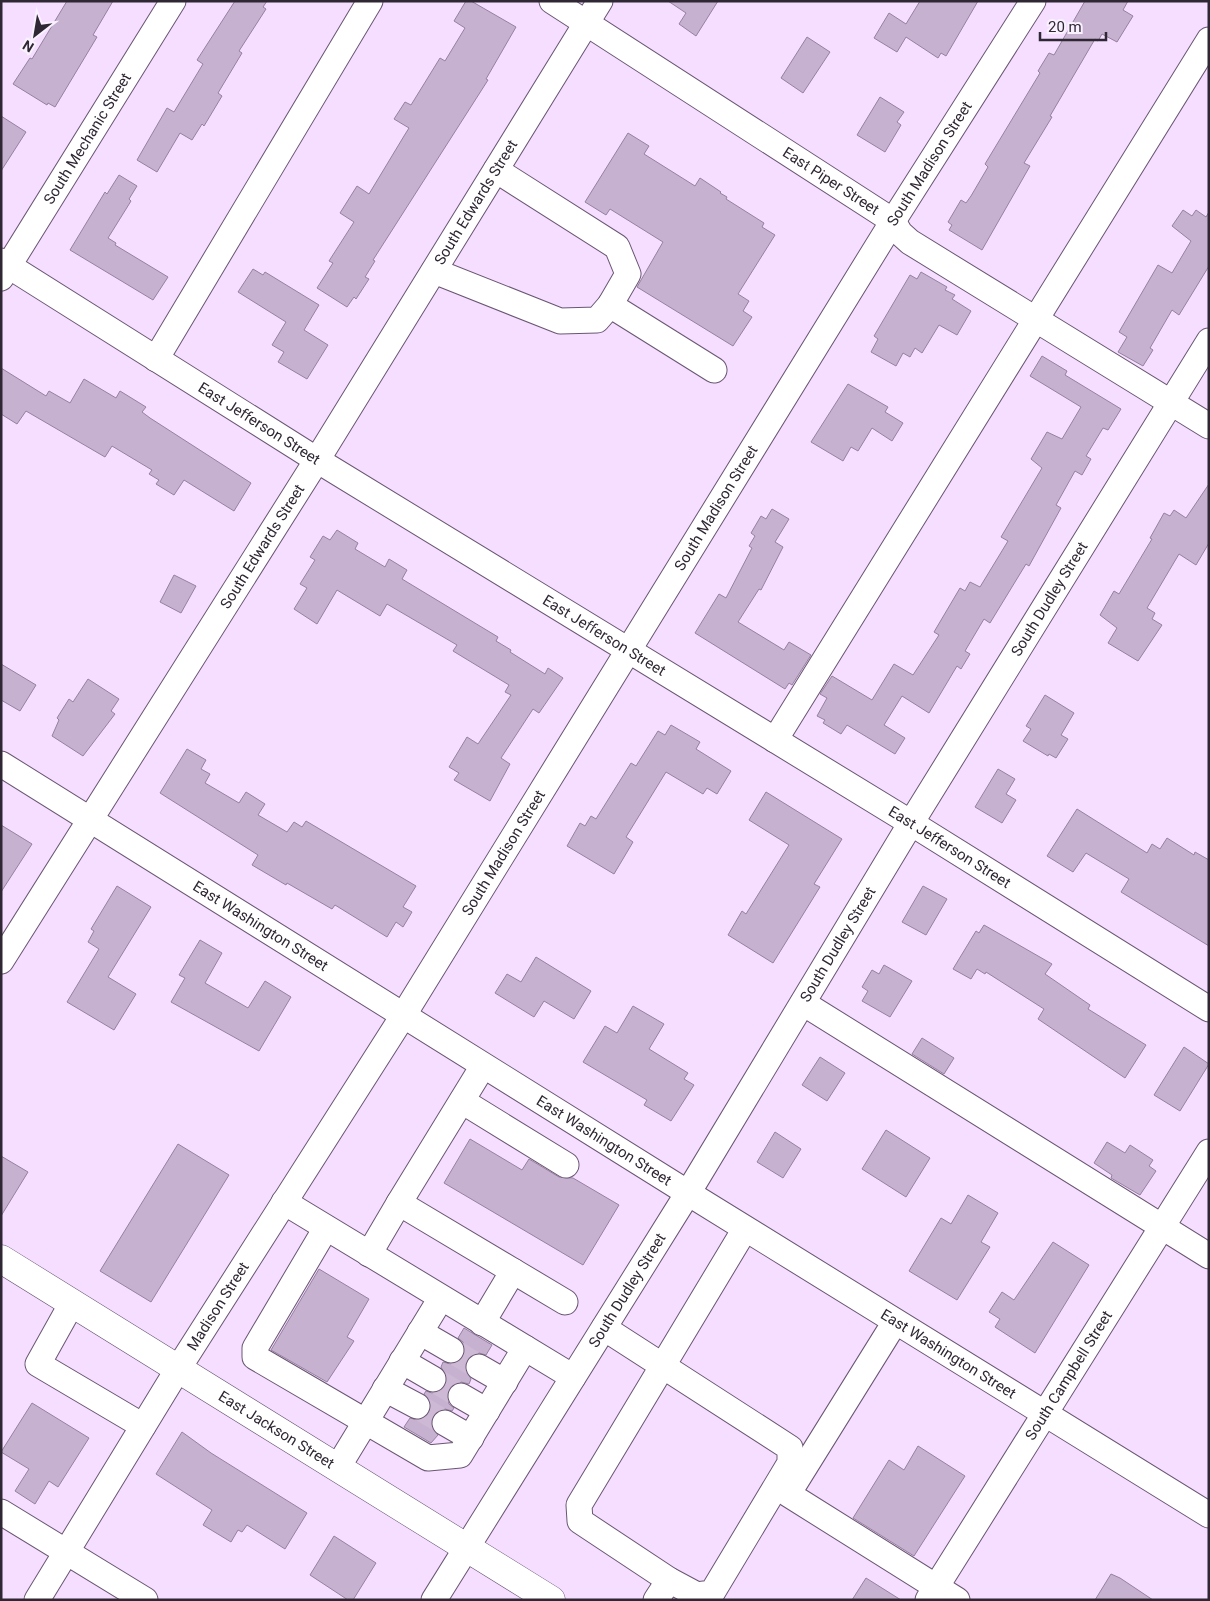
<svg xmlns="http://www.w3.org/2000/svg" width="1210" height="1601" viewBox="0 0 1210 1601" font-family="Roboto,sans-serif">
<rect width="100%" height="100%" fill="#f5deff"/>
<!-- building -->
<g fill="#c7b1d1" stroke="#96819f">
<path d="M67,1h46l-20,34 4,2 -42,70 -7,-4 -1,2 -34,-21 17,-26 2,1z"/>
<path d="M235,1h32l-4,6 3,2 -27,42 3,2 -24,40 4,3 -18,30 -2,-2 -10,16 -12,-7 -23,39 -20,-12 30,-52 7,4 29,-48 -6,-4z"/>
<path d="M466,1h5l45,26 -30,52 2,1 -115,180 2,1 -10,16 4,2 -13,20 -2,-2 -7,10 -30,-19 16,-25 -4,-2 25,-39 -14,-9 17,-27 12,8 35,-58 5,-8 -15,-9 11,-17 6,3 29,-47 5,3 20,-33 -11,-7z"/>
<path d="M668,1h50l-22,35 -17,-12 7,-11z"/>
<path d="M920,1h58l-32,55 -5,-3 -3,5 -32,-21 -9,15 -23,-14 15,-25 17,11z"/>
<path d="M1085,1h43l-5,9 10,6 -16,26 -15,-8 -4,7 -3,-2 -45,77 2,1 -28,46 6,3 -48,84 -33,-20 3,-5 -4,-3 13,-22 5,3 5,-7 17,-29 -3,-3 55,-91 -2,-2 11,-18 5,2z"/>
<path d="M807,37l23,15 -27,41 -22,-15z"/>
<path d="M880,97l24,15 -7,10 4,3 -16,27 -28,-17z"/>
<path d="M1,116l25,16 -25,39z"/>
<path d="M628,133l21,13 -5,8 51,32 5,-8 21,14 -1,1 7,4 -1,2 38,24 -2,4 13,8 -37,59 11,7 -6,10 9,6 -19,29 -96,-59 26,-45 -53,-33 -4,6 -21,-13z"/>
<path d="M119,175l18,11 -8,13 2,2 -23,37 8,5 -1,2 53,32 -15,23 -83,-50 35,-58 2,2z"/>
<path d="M1183,210l9,6 4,-6 10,7 3,-5v54l-30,49 -7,-5 -22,38 3,2 -10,16 -25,-14 9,-15 -8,-5 39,-67 14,8 19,-32 -19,-15z"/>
<path d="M253,269l10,6 2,-3 54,33 -15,25 24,15 -21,34 -29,-17 6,-10 -12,-7 14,-23 -48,-30z"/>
<path d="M921,272l26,15 -2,3 10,5 -3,4 19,12 -14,24 -18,-10 -17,28 -7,-5 -5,9 -7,-4 -7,13 -25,-14 7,-13 -4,-3 36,-61 7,4z"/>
<path d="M1042,356l25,15 -2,4 56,34 -13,21 -5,-2 -17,28 5,3 -9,16 -7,-4 -19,34 5,3 -32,58 -3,-2 -36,59 -6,-4 -19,32 5,3 -9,15 -4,-3 -28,47 -27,-17 -18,29 21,13 -10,16 -48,-29 -6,9 -18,-11 2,-3 -8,-4 10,-18 -7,-4 12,-18 40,24 22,-36 19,11 26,-40 -5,-3 26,-44 5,3 5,-9 10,5 28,-46 -7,-4 41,-69 -11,-9 16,-27 15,7 19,-32 -51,-31z"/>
<path d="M1,368l45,28 3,-5 21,12 14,-24 32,19 4,-7 26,16 -4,5 8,6 101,65 -17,28 -50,-31 -10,15 -18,-11 3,-4 -10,-6 3,-4 -40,-24 -7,11 -79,-46 -9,13 -16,-10z"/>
<path d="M848,384l40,23 -3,5 18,11 -11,18 -20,-13 -14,23 -7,-4 -8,14 -32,-19z"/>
<path d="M1209,484v59l-13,22 -17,-11 -32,54 8,5 -3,6 10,6 -24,36 -30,-18 9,-15 -17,-13 14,-24 5,3 33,-55 -2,-1 14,-25 6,3 4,-6 12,8z"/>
<path d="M772,509l17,10 -14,23 8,5 -22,43 -2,-1 -21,33 46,28 5,-8 22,13 -19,30 -3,-2 -4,6 -90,-56 24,-39 7,4 26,-50 -3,-2 6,-10 -4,-3 10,-17 5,3z"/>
<path d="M337,530l21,13 -3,6 30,18 4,-8 18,11 -5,9 96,58 -2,4 15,9 -1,2 35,22 3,-6 15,10 -24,35 -6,-4 -32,49 9,6 -20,37 -36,-21 5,-7 -10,-6 18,-30 11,7 33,-49 -6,-3 4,-7 -56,-34 4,-6 -70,-41 -7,12 -43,-26 -20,34 -23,-15 13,-21 -7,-4 15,-24 -5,-3 13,-21 7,4z"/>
<path d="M174,575l22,11 -15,27 -21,-11z"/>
<path d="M1,664l35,21 -16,26 -19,-11z"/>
<path d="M88,679l31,20 -8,12 4,3 -32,42 -31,-20 7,-16 -2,-2 12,-19 4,3z"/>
<path d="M1045,695l29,18 -13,22 7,4 -12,19 -7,-4 -1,2 -25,-15 8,-12 -5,-3z"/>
<path d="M671,725l29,17 -4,7 35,22 -14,23 -10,-6 -4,6 -37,-22 -40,65 7,5 -19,32 -47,-28 13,-23 5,3 6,-10 5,3 35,-56 5,3 22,-35 7,4z"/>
<path d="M187,749l19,11 -5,9 9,5 -5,9 34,20 7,-11 19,12 -7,11 29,17 7,-10 8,5 4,-6 110,65 -13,21 9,5 -9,15 -7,-5 -9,15 -52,-32 -3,4 -45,-26 -1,2 -34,-20 6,-10 -98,-62z"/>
<path d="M998,769l17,10 -9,15 10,6 -14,23 -27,-16z"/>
<path d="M766,792l76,47 -28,45 6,3 -47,76 -45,-28 14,-24 4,3 43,-69 -40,-25z"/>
<path d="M1077,809l70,44 5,-9 8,5 7,-11 27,17 1,-3 14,8v86l-88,-54 8,-13 -43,-26 -13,19 -26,-16z"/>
<path d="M1,825l31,19 -31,48z"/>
<path d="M117,886l34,21 -43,70 28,17 -22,36 -47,-28 32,-53 -11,-7 6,-11 -3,-2z"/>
<path d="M923,886l24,13 -21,36 -24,-13z"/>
<path d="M984,925l68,39 -7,10 45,31 -2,4 58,36 -21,33 -87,-59 6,-10 -58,-37 -1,2 -8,-5 -6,10 -18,-10 23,-38 3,2z"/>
<path d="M200,940l22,13 -17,30 43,25 17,-27 26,16 -32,54 -88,-49 14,-24 -6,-3z"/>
<path d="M536,957l55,34 -17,28 -30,-18 -10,16 -39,-24 12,-19 14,8z"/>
<path d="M884,965l28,16 -22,36 -28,-16 6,-10 -6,-4 10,-17 7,4z"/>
<path d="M633,1006l31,18 -15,25 39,24 -4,6 10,6 -23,36 -27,-16 3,-5 -64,-38 22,-36 12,7z"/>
<path d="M922,1038l32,20 -10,16 -32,-20z"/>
<path d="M1184,1047l25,17 -29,47 -26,-16z"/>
<path d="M820,1057l25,16 -18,28 -25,-16z"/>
<path d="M886,1130l44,28 -24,39 -44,-28z"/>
<path d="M775,1132l26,17 -18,29 -26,-16z"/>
<path d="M470,1139l52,31 7,-11 30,18 14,1 46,27 -36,60 -139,-82z"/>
<path d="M1107,1142l18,11 5,-8 23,15 -4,6 7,5 -16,24 -29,-17 1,-3 -18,-12z"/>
<path d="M178,1144l51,31 -78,127 -51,-31z"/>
<path d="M1,1156l27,16 -27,44z"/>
<path d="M968,1195l30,18 -17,29 9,5 -33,53 -48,-29 32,-53 10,6z"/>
<path d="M1053,1242l36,23 -54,88 -40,-26 5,-8 -11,-7 13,-20 12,8z"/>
<path d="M319,1269l50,30 -22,38 7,4 -27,41 -56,-32z"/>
<path d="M464,1328l28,17 -6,10 -7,-2 -12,6 -2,8 6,12 -2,5 -8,-2 -12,6 -2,8 2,8 5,4 -2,3 -7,-2 -7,1 -5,5 -2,8 7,12 -7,8 -27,-16 6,-9 8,2 11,-7 2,-8 -7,-11 2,-3 6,2 8,-1 5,-5 2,-8 -6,-12 2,-5 8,2 12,-6 2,-8 -2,-8 -5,-4z"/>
<path d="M32,1403l57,35 -31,49 -9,-6 -14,23 -20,-13 14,-22 -28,-17z"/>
<path d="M182,1432l29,21 96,60 -22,36 -38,-24 -5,7 -4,-2 -7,12 -28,-17 9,-15 -56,-36z"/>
<path d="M918,1446l47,30 -51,80 -61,-38 36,-58 15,10z"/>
<path d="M334,1536l42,27 -23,37h-5l-38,-25z"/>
<path d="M1111,1574l9,4 33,22h-58z"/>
<path d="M866,1578l35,22h-49z"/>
</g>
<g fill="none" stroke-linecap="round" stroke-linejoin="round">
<!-- minor-tunnel -->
<g stroke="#cdb9d6" stroke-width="25" stroke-dasharray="25 12" stroke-linecap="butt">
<path d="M451,1350l28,17"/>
<path d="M433,1379l28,17"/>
<path d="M417,1406l28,17"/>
</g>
<!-- minor casing -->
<g stroke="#6a5672" stroke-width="27">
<g id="minor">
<path id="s1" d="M552,1l341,220 7,12 10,9 299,184"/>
<path id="s2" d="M1,261l316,199 594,363 298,186"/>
<path d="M434,271l126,50 37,-1 13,-15 18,-31 -11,-27 -121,-77"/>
<path id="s3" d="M1,278l172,-277"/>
<path d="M610,305l104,65"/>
<path d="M156,359l214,-358"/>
<path d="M775,740l434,-700"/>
<path id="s4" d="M1,764l687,429 521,322"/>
<path id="s5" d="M1,961l316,-501 283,-459"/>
<path d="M803,1003l406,253"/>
<path d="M462,1101l104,64"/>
<path d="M284,1202l289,175"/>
<path d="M399,1203l84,-137"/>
<path d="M326,1228l-71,120v9l173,101 32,-3 65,-107"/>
<path d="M369,1254l30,-51 114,68 -31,52"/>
<path d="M513,1271l52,31"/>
<path d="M72,1303l-34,61 105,62"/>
<path d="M895,1322l-107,172 169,106"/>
<path d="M604,1328l186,120v15l-78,130 -15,2 -28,-15 -89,-59 -1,-16 166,-276"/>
<path d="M420,1332l31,18"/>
<path d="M402,1361l31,18"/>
<path d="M479,1367l26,15"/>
<path d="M385,1389l32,17"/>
<path d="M461,1396l26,15"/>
<path d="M445,1423l26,15"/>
<path d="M338,1467l103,-169"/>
<path d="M1,1512l144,88"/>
<path id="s6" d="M37,1600l141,-231 225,-353 490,-795 140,-220"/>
<path id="s7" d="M434,1600l254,-407 223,-370 298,-482"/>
<path d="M656,1600l13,-20"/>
<path id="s8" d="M928,1600l281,-448"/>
</g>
</g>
<!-- highway casing -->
<g stroke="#6a5672" stroke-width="29">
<g id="highway">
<path id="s9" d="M1,1259l550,341"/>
</g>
</g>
<!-- minor -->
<use href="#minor" stroke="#fff" stroke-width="25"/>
<!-- highway -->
<use href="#highway" stroke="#fff" stroke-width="28"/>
</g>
<g text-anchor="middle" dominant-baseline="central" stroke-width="5" stroke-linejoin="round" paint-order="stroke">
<!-- street labels -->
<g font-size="15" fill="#2f2733" stroke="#faf1fe">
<text stroke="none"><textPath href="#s3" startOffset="164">South Mechanic Street</textPath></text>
<text stroke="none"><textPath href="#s6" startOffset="1691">South Madison Street</textPath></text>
<text stroke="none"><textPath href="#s1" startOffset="332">East Piper Street</textPath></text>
<text stroke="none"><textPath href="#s5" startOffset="895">South Edwards Street</textPath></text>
<text stroke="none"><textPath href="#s2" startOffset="305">East Jefferson Street</textPath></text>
<text stroke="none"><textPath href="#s6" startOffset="1286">South Madison Street</textPath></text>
<text stroke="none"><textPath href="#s5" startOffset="490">South Edwards Street</textPath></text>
<text stroke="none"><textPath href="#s7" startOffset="1175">South Dudley Street</textPath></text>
<text stroke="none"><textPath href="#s2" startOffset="710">East Jefferson Street</textPath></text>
<text stroke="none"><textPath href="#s2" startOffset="1115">East Jefferson Street</textPath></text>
<text stroke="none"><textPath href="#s6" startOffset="881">South Madison Street</textPath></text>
<text stroke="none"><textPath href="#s4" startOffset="306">East Washington Street</textPath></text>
<text stroke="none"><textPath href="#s7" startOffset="770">South Dudley Street</textPath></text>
<text stroke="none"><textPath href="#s4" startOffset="711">East Washington Street</textPath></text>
<text stroke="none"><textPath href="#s7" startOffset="365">South Dudley Street</textPath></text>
<text stroke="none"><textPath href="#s6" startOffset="345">Madison Street</textPath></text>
<text stroke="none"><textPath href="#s4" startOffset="1116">East Washington Street</textPath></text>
<text stroke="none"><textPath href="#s8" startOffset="265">South Campbell Street</textPath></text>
<text stroke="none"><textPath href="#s9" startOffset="324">East Jackson Street</textPath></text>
</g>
</g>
<!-- border -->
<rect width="1210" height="1601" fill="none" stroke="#2f2733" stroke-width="5"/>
<!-- north arrow -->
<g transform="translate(35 35) rotate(211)" stroke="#faf1fe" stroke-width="4" paint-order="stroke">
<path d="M0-4L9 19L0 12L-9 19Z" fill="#2f2733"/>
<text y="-8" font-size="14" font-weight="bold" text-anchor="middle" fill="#2f2733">N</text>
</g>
<!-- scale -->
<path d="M1040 32v8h66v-8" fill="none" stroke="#2f2733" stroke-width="2.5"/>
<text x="1048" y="32" font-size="15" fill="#2f2733" stroke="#faf1fe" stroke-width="4" paint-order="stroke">20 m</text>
</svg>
